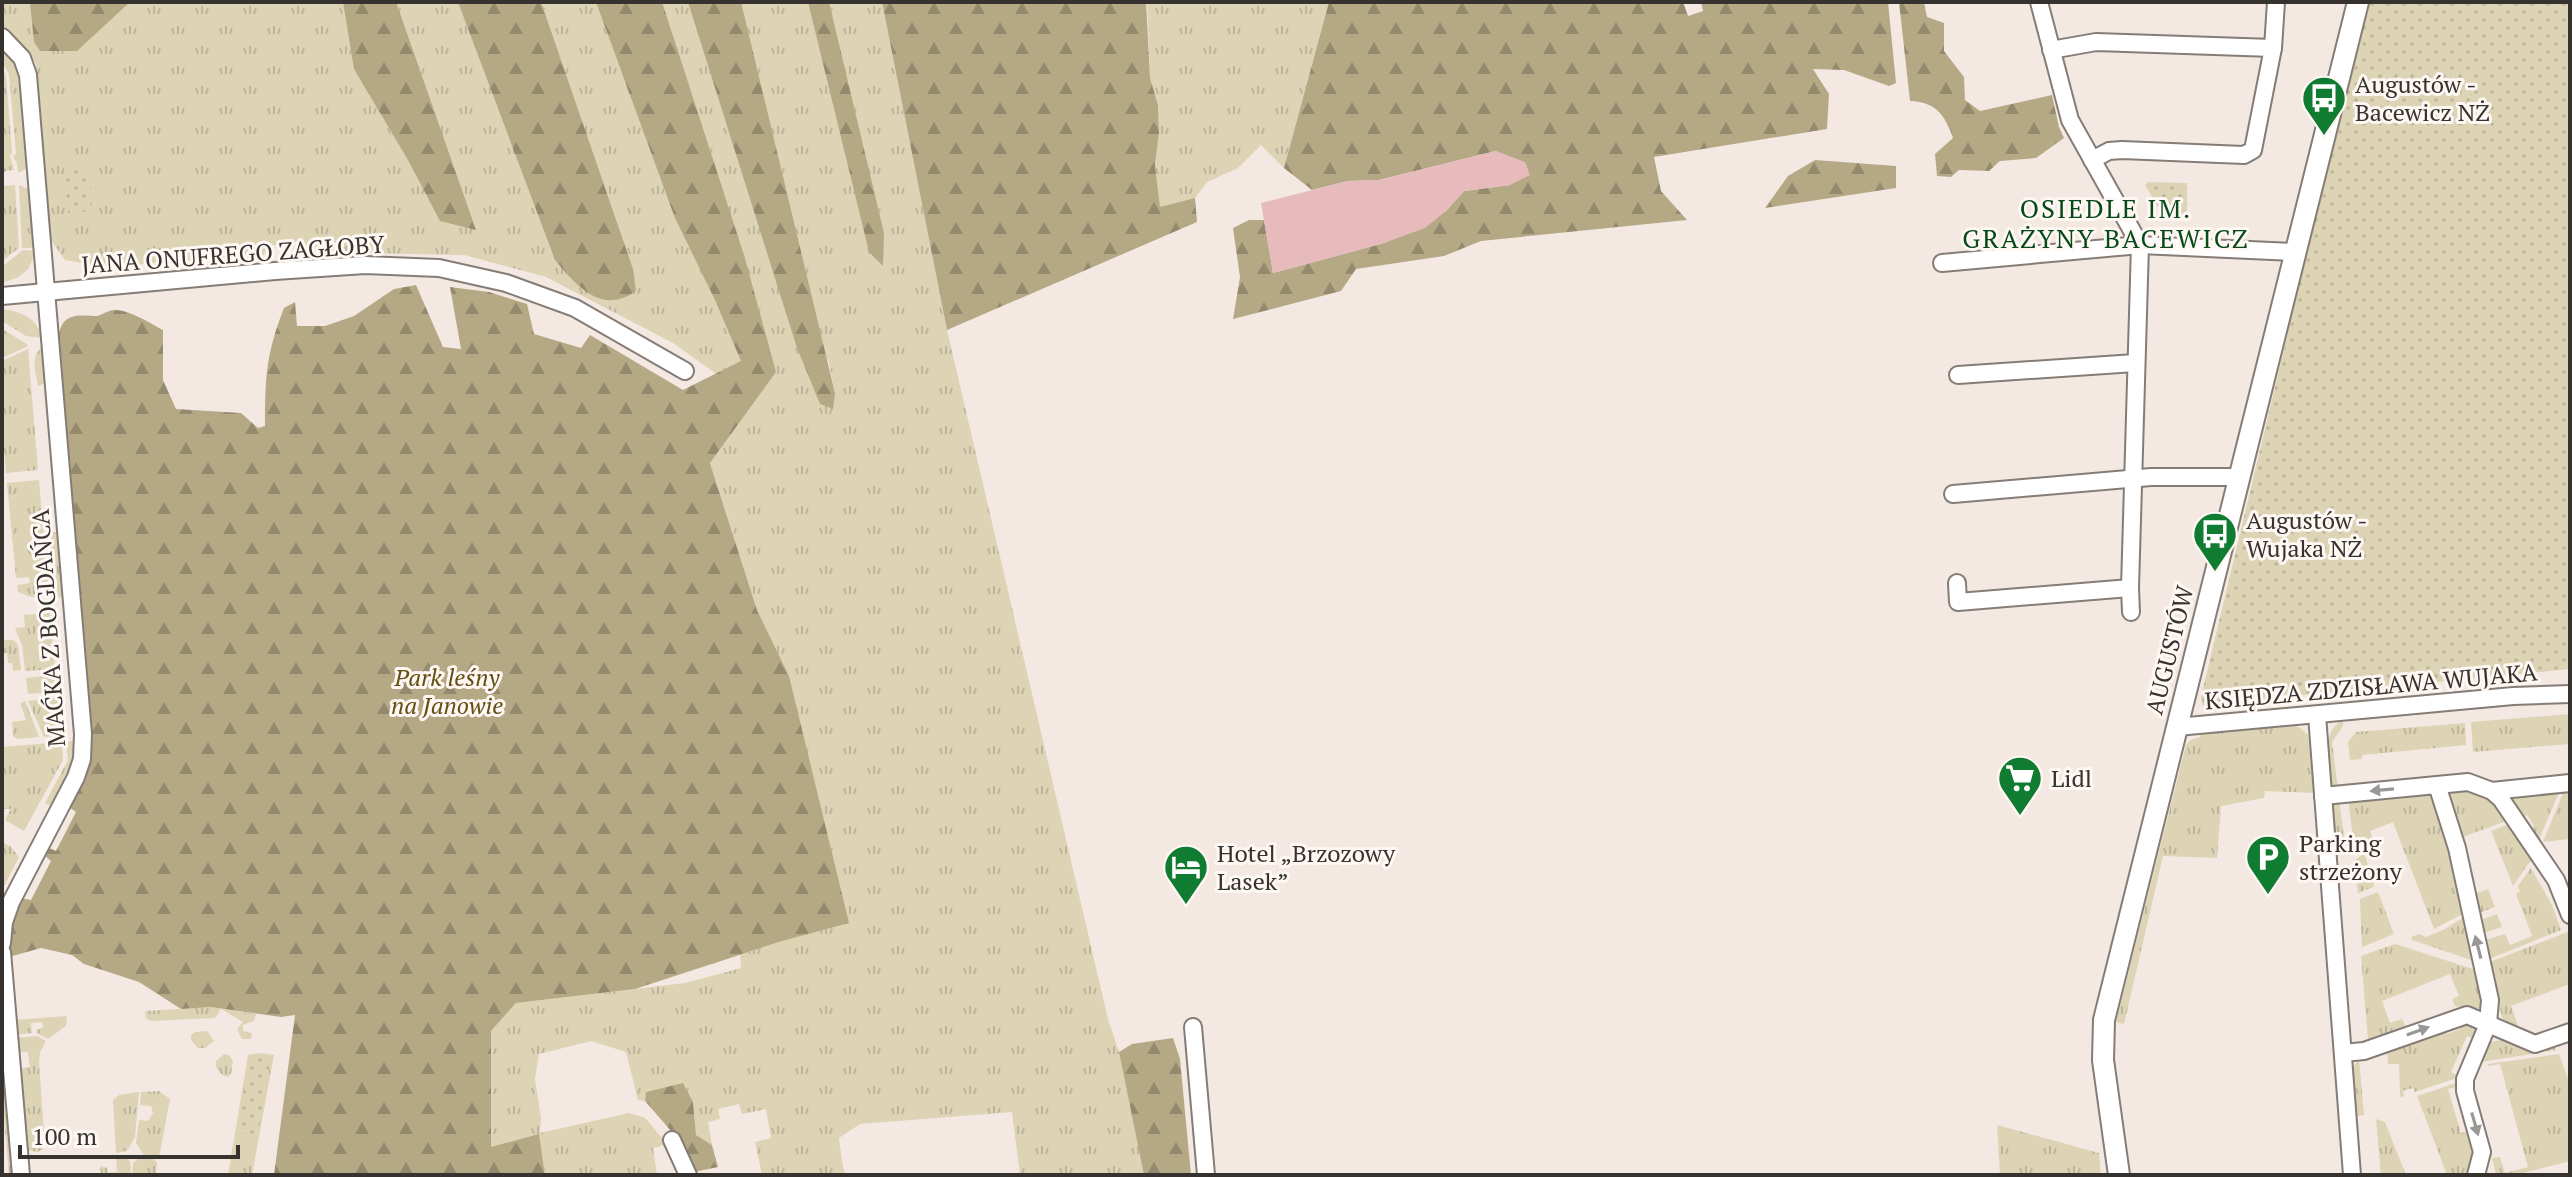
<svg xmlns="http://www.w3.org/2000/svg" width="2572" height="1177" viewBox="0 0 2572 1177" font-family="'PT Serif',serif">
<defs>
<pattern id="grass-tufts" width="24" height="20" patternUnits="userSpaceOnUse" patternTransform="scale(2)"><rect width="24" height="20" fill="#ddd3b5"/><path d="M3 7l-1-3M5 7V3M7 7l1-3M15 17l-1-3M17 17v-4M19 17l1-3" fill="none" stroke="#beb69c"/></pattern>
<pattern id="forest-firs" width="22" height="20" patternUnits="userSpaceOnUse" patternTransform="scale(2)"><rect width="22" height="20" fill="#b5a985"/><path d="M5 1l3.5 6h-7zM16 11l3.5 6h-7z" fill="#948a6d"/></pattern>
<pattern id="park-dots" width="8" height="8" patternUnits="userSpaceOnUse" patternTransform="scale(2)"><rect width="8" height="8" fill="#ddd3b5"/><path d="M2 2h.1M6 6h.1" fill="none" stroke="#beb69c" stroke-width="1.8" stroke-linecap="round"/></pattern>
</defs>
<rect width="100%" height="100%" fill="#f4e9e2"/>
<!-- grass -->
<g fill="url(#grass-tufts)" fill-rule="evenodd">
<path d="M2,2h880l65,328 161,689 11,33 26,123h-125l-8,-63 -152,12 -21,14 4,30 3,7h-84l-7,-33 16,-4 -5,-29 -24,5 -3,-10 -21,5 2,10 -12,3 4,23 -16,-10 -3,-33 -46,-11 -2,10 -7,-1 -12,-48 -35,-11 -52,13 -4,25 6,39 -1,15 89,-20 16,5 22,26 -14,4 4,27h-112l-6,-40 -48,13v-117l25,-28 169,-20 56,-15 -1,-13 42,-14 7,-265 -32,-66 -47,-148 19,-79 -56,-40 -127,-66 -82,-22 -153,-3 -15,-10 -27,4 -8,13 -76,1 -77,7 -43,-7 -14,-20 -15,-176 -34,-36zM828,359l7,34 -29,-28z"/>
<path d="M1147,2h182l-45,166 -23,-23 -23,23 -31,14 -12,16 -35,10 -5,-43 4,-32 -1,-28 -8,-27z"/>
<path d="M2,46l17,20 10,101 -11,6 -1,-10 -4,-6 3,-4 -7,-79 -7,-12z"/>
<path d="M2,68l4,8 6,77 -2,3 4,14 -8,1 -4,3z"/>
<path d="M15,185l4,63 -17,13v-75z"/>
<path d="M19,185l12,5 3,58h-12z"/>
<path d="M23,250l11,1c-2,19 -13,28 -32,31v-15z"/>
<path d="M2,309c21,3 34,9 41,29l-17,-2 -24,-15z"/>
<path d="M2,329l25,15 1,2 -26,12z"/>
<path d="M44,347l2,36 -8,3c-2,-14 -9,-32 6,-39z"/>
<path d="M28,349l10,121 -32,3 -4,-47v-65z"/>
<path d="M39,480l10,116 -18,1 -13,-5 -1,-7 13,-2 -1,-6 -13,1 -9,-95z"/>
<path d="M50,532h8l7,63 -9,4z"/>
<path d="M50,613l5,56 -30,2 -3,-26 -7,-17 10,-1 -1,-12z"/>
<path d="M2,640h11l5,5 3,25 -8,1 -1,-8h-4l-1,-10h-5z"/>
<path d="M54,675l3,16 -29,3 -2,-16z"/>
<path d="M58,698l3,37 -17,2 -16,-36z"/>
<path d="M25,701l14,36 -22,2 -4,-3 -1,-14 14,-2 -6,-17z"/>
<path d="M2570,714v30l-97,8 -2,-30z"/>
<path d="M2343,720v6l-11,16 6,47 -8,-6c-1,-21 -10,-51 13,-63z"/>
<path d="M2465,723l1,22 -104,10v4l-12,1 -2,-18 8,-10z"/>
<path d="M2293,725l7,3 8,7 6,58 -49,-2 -1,7 -43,8 -4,52 -54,-2 -39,168 -8,-2 70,-277 5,-5 9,-3v-4z"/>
<path d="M76,740l-5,33 -17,34 -9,-4 23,-43 -2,-18z"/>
<path d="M62,742l1,18 -39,71 -19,-11 6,-11h-9v-62z"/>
<path d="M2570,787v52l-27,3 22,-54z"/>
<path d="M2561,788l-23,54 -8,-13 4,-3 -7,-11 -5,2 -13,-23z"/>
<path d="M2465,789l29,11 15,20 -46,17 -14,-47z"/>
<path d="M2425,791l9,3 5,8 27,110 -32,17 -41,-107 -23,9 5,13 -21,3 -6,-49z"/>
<path d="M2339,799l7,53 -10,1 -4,-47z"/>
<path d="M2512,823l23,36 -7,5 -15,22 -22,-55z"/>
<path d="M2,842l9,5 8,10 -17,33z"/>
<path d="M2364,853l10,31 -1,3 -15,6 -3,-33z"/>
<path d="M2531,868l21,37 9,25 -72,29 -4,-19 20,-6 5,11 22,-9 -16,-42 4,-2 -2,-6z"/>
<path d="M2488,889l7,18 -16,6 -4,-19z"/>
<path d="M2378,892l16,42 -32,13 -2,-48z"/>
<path d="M2497,914l5,13 -18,6 -3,-13z"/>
<path d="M2466,916l8,45 -62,-21 -1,-3 8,-3 7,3 19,-8z"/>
<path d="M2570,931v53l-59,22 8,23 -17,-11 -12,-56z"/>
<path d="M2395,944l84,27 7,38 -31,-3 -3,-7 7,-3 -9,-22 -68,27 8,22 12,-4 3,7 -37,14 -7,-84z"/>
<path d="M211,1007l45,7 -2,7 -11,4v6l9,2 -1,6h-9l-5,-10 6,-7 -20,-12 -2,-1 -6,9 -64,3 -5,-3 -1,-7z"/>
<path d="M67,1016l-1,10 -18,13 -11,-6 -1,-3 7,-2 -1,-6 -11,1 1,10 -16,2 -2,-15z"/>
<path d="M2457,1023h15l6,12 -1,5 -10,-4 -16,36 9,5 -45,15 -2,-4 -10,3 1,5 -4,1 -1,-33h-11l-1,-15 57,-21 3,6 13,-5z"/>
<path d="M207,1031l7,10 -9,7h-7l-7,-8v-5l4,-3z"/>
<path d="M37,1036l9,5 -6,11 -1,11 6,84c-5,7 -13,5 -20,1l-7,-79 12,-2 -2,-15h-11l-1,-14z"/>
<path d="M2500,1037l54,7 2,6 -75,12 9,-20 10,-2z"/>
<path d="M2,1041l12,134h-5l-7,-82z"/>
<path d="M261,1053l13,2 -22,120h-24l20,-120z"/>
<path d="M224,1054l5,1 4,6 -2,13 -4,3 -6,-3 -5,-7v-6z"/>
<path d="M2559,1054l11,30v77l-55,14h-19l-4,-17 8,-1 5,16 23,-6 -28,-103 -11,2 -1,-2z"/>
<path d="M2359,1059l5,56 -8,1 -4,-48z"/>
<path d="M2459,1082l1,4 -12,3 13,44 10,-3 5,20 -7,25h-22l-30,-79z"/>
<path d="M159,1091l11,8 -11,59 -15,-3 -8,-12 3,-23 9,1 5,-8 -2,-7 -11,-1 1,-13z"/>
<path d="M139,1092l-4,45 -8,14 -11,2 -3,-53 6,-5z"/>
<path d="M2376,1119l9,3 21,53h-25z"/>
<path d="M1997,1125l102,28 2,22h-101z"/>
<path d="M116,1156c14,-2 16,7 14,19h-29l-1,-9 7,2 1,5 9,-1z"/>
<path d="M140,1157l11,1 6,4 -1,13h-24l1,-12z"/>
</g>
<!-- forest -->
<g fill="url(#forest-firs)">
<path d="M30,2h100l-53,49h-37l-6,-9z"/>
<path d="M343,2h53l80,228 -36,-9 -32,-61 -54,-91z"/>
<path d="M458,2h83l92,267 3,22c-35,25 -60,-6 -81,-31z"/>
<path d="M596,2h66l82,253 32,117 -66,91 47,147 32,66 60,247 -67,18 -147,48 -119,14 -25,28v116l48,-13 6,41h-271l21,-160 -14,2 -70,-10 -30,2 -42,-27 -55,-18 -12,-9 -31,-7 -32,9v-24l11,-35 11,2 20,-39 -7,-6 5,-7 7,3 20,-39 -7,-5 20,-44 2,-12 -34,-405c3,-27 9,-32 36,-30 8,1 15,-7 23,-6 16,1 33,13 47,20v50l13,29 65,4 17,15 7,-2c0,-49 1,-72 19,-118l11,-6 2,24h28l29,-10 40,-27 22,-4 27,62 18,2 -11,-62 39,5 38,12 7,30 47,14 9,-13 93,55 58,-29 -26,-61 -40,-82z"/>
<path d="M688,2h53l94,391 -2,16 -13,-5 -23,-56z"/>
<path d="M808,2h21l55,231 -1,33 -14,-14z"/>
<path d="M882,2h264l4,76 8,27 1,28 -4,32 5,42 35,-9 2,24 -250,108z"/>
<path d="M1329,2h354l5,14 15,-5 -2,-9h187l8,81 -7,3 -45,-16 -31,-1 16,25 -2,35 -173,28 7,34 26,29 -206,21 -37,15 -88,13 -15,22 -108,28 7,-42 -7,-49 16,-8h15l9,53 111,-30 62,-32 18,-20 46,-6 -14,-34 -117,29 -31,1 -36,9 -28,-22z"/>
<path d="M1899,2h25l3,15 17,6v28l20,26 1,23 15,11 72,-16 7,32 5,11 -28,20 -36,3 -11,10 -30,-1 -8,7 -14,-1 -2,-22 18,-16c-8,-23 -17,-36 -43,-37z"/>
<path d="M1815,160l81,6v22l-131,20 23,-32z"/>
<path d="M1173,1038l7,21 11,116h-47l-25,-123 13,-8z"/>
<path d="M683,1083l10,19 3,33 16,10 6,22 -24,5 -16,-33 -33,-38 1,-9z"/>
</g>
<!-- park -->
<g fill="url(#park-dots)">
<path d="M2367,2h203v667l-368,36 -1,-8z"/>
<path d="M90,165l2,46 -24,2 -4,-46z"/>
<path d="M2148,182l39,1v35l-23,-1 -19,-32z"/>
<path d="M250,1054l21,4 -13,77 -21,-3z"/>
</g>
<!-- water -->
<path fill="#e7babc" d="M1496,151l29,11 5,13 -20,10 -46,6 -18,20 -21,17 -41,15 -111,30 -12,-70 87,-22 31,-1z"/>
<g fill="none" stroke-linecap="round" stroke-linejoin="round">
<!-- minor casing -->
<g stroke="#857c76" stroke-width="20">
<g id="minor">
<path d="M2,37l20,21 6,17 55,659 -1,25 -6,18 -65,125 -7,20 -2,21"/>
<path d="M2051,50l45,-8 177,6"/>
<path d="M2092,160l17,-9 13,-1 122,5 9,-5 20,-102 3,-46"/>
<path d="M1942,263l198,-18 156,7"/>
<path d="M2,296l273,-25 90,-6 74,3 67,15 69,25 110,63"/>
<path d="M1958,375l177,-12"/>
<path d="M1953,494l198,-17h88"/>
<path d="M1957,583l1,19 172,-14 10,-343 -70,-125 -31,-118"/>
<path d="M2130,588l1,24"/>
<path d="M2317,715l35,460"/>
<path d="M2177,727l336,-31 57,-2"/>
<path d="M2437,785l20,63 33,152 -2,24 -23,55v12l17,61 -6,23"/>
<path d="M2492,791l9,8 55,81 14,35"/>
<path d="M2323,796l145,-14 24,9 78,-8"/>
<path d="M2,952l19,223"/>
<path d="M1193,1027l13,148"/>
<path d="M2343,1053l21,-2 103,-36 68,29 35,-12"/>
<path d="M672,1140l16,35"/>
</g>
</g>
<!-- tertiary casing -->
<g stroke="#857c76" stroke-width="24">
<path id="tertiary" d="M2119,1175l-16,-115 1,-40 254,-1018"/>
</g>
<!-- minor -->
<use href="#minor" stroke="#fff" stroke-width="16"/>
<!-- tertiary -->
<use href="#tertiary" stroke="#fff" stroke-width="20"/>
</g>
<!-- one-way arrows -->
<defs><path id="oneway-solid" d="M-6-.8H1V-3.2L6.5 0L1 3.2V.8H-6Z" transform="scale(2)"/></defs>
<g fill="#9a9897">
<use href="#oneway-solid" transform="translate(2382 790) rotate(175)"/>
<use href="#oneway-solid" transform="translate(2478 947) rotate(-104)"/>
<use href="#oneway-solid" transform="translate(2418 1031) rotate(-20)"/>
<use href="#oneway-solid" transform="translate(2475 1124) rotate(74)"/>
</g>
<!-- icons -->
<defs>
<g id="bus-pin" transform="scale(2.3)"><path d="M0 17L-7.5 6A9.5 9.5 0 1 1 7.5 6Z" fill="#0f7c31" stroke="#fef7f3"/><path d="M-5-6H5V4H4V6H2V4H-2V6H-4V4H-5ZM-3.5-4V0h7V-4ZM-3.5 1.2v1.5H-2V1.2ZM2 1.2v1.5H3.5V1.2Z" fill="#fff"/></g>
<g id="supermarket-pin" transform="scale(2.3)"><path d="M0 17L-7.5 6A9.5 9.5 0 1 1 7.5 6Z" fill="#0f7c31" stroke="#fef7f3"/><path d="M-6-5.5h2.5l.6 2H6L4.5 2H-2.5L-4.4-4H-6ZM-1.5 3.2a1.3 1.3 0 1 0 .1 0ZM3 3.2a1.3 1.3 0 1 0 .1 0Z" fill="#fff"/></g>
<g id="parking-pin" transform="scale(2.3)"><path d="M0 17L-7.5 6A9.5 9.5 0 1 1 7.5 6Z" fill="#0f7c31" stroke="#fef7f3"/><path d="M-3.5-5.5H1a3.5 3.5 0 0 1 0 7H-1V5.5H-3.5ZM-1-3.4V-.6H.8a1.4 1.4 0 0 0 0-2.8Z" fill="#fff"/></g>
<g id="hotel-pin" transform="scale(2.3)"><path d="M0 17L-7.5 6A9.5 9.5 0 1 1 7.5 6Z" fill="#0f7c31" stroke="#fef7f3"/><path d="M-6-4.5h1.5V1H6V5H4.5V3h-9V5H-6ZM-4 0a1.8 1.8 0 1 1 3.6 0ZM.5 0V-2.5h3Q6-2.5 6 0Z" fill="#fff"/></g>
</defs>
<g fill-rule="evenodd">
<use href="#bus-pin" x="2324" y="98"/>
<use href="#bus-pin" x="2215" y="534"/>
<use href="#supermarket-pin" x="2020" y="778"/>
<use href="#parking-pin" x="2268" y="857"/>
<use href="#hotel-pin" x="1186" y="867"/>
</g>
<g text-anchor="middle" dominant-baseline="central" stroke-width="6" stroke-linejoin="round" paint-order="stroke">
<!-- poi labels -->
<g font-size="24" fill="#36322f" stroke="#fef7f3" text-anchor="start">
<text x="2355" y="84">Augustów -<tspan x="2355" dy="28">Bacewicz NŻ</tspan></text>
<text x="2246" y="520">Augustów -<tspan x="2246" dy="28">Wujaka NŻ</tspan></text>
<text x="2051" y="778">Lidl</text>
<text x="2299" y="843">Parking<tspan x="2299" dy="28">strzeżony</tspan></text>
<text x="1217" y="853">Hotel „Brzozowy<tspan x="1217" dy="28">Lasek”</tspan></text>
</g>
<!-- street labels -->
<g font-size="24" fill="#36322f" stroke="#fef7f3">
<text transform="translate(233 254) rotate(-4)">JANA ONUFREGO ZAGŁOBY</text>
<text transform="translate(48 628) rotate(-94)">MAĆKA Z BOGDAŃCA</text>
<text transform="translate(2169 650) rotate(-76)">AUGUSTÓW</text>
<text transform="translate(2371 686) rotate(-5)">KSIĘDZA ZDZISŁAWA WUJAKA</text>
</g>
<!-- park labels -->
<g font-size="24" font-style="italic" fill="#635011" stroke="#fef7f3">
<text x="447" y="677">Park leśny<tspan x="447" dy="28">na Janowie</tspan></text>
</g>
<!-- neighbourhood labels -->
<g font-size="26" letter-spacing="2" fill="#064a1a" stroke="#fef7f3">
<text x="2106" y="208">OSIEDLE IM.<tspan x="2106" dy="30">GRAŻYNY BACEWICZ</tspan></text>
</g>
</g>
<!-- border -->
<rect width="2572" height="1177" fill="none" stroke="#36322f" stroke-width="8"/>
<!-- scale -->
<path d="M20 1145v12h218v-12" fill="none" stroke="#36322f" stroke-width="4"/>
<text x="32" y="1145" font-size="24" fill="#36322f" stroke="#fef7f3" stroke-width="6" paint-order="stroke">100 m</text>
</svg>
